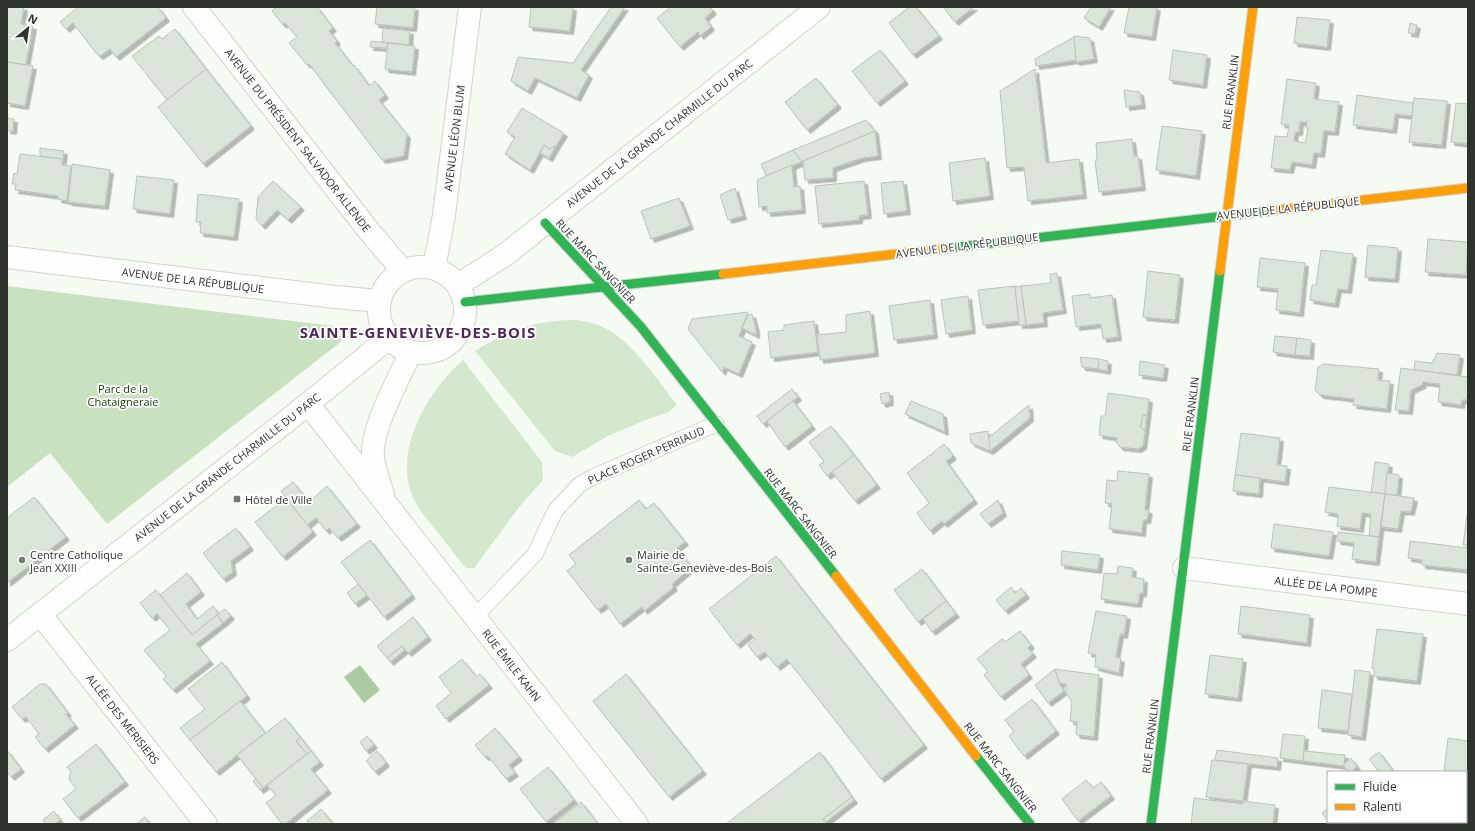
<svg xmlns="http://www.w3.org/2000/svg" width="1475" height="831" viewBox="0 0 1475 831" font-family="'Open Sans',sans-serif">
<defs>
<filter id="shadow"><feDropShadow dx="3.5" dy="3.5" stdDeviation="0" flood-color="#0004"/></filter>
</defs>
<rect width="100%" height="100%" fill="#f5faf3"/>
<!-- green -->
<g fill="#d3e7cc">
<path d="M577,320c6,1 12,2 18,4 33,10 61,54 82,81l-8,7 -21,7 -40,17 -36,21 -17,-6 -80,-100c34,-21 61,-31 102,-31z"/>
<path d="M463,360l79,102 1,18 -23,26 -46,62h-8c-11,-13 -21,-27 -32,-40 -6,-8 -13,-16 -18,-25 -27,-46 11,-112 47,-143z"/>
</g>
<!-- forest -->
<path fill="#c8e1bf" d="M7,286l326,40 9,15 -235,183 -57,-71 -43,34z"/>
<!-- water -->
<path fill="#adcba2" d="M360,665l20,25 -16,13 -20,-26z"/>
<!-- building -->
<g fill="#dae4d8" stroke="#bdc1bb" fill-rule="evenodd" filter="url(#shadow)">
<path d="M7,7h17l-3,17 12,2 -7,39 -19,-3z"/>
<path d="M78,7h80l8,11 -50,39 -6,-8 -10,7 -3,-2 -24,-31 -7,6 -6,-7z"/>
<path d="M277,7h40l16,21 -4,3 8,10 -2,2 18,23 1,-1 15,21 6,-5 10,14 -6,5 28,35 -3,21 -22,4 -73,-96 -2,1 -18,-22 8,-6 -12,-14 -2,2 -11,-14z"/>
<path d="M377,7h38l-2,21 -38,-4z"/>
<path d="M531,7h42l-3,24 -41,-4z"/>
<path d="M611,7h14l-44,63 8,5 -12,23 -42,-20 -7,13 -17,-10 7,-24 55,6z"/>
<path d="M671,7h39l3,4 -8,7 6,9 -11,9 -2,-4 -18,15 -23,-29z"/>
<path d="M909,7h7l23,29 -26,19 -24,-32z"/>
<path d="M943,7h31l-19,15z"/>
<path d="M1091,7h20l-12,20 -15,-9z"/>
<path d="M1129,7h28l-5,30 -28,-4z"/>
<path d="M1297,17l33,3 -3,27 -33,-4z"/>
<path d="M1410,23l7,2 -2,9 -7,-1z"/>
<path d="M383,28l27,3 -1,14 -27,-3z"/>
<path d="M175,29l31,40 -39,31 -35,-44 27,-20 3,3z"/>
<path d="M1074,36l16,2 4,21 -18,3z"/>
<path d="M1074,37l2,23 -40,6 -1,-7z"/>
<path d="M371,41l17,2 -1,5 -17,-1z"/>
<path d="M388,43l27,3 -3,26 -27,-3z"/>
<path d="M880,50l25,31 -28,22 -25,-32z"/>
<path d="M1173,50l34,5 -4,30 -34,-5z"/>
<path d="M7,62l26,4 -8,40 -18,-3z"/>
<path d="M206,69l45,57 -48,38 -45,-57z"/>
<path d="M1035,69l11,94 33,-4 4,36 -55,6 -4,-34 -17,1 -7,-77z"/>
<path d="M816,78l22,27 -31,25 -22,-28z"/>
<path d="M1287,79l29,4 -2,16 25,3 -4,30 -11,-1 -3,23 -7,-1 -2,12 -20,-3 -2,8 -19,-2 4,-32 12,1 2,-12 -8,-1zM1300,122h7l-1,6 2,1 -3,14 -11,-2 1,-9h4z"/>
<path d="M1124,90l16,2 2,13 -16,2z"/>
<path d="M1357,95l56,8 -1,13 -17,-2 -2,16 -40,-5z"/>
<path d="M1414,98l33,3 -5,44 -33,-3z"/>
<path d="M1456,103l12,1v40l-17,-2z"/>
<path d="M522,108l42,25 -8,13 -7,3 -5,-4 -14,25 -25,-16 10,-17 -8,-5z"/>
<path d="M7,118l7,1 -1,12 -6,-1z"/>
<path d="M866,120l9,11 -73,31 -9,-12z"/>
<path d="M1162,126l40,5 -6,45 -40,-6z"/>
<path d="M875,131l3,25 -16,2 -29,10v10l-28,2 -2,-19z"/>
<path d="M1132,139l2,17h4l4,31 -43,5 -4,-31 2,-1 -1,-17z"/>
<path d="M544,145l5,4 7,-3 -7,12 -9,-5z"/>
<path d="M40,148l24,3 -1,8 -23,-3z"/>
<path d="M793,150l9,12 -36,14 -5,-12z"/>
<path d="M20,154l43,5 -1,6 9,1 -4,35 -9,-2v-3l-43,-6 1,-6h-4l2,-11 3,1z"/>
<path d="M985,158l5,38 -37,5 -4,-38z"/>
<path d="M72,164l38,6 -5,36 -37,-4z"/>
<path d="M792,165l2,22 6,-1 2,24 -35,3v-7l-8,1 -2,-27z"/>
<path d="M137,176l37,4 -4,34 -37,-5z"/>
<path d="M273,181l28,26 -13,13 -11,-10 -15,16 -6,-7 2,-22z"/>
<path d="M864,181l4,34 -9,1v4l-40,4 -4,-38z"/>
<path d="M903,181l4,30 -23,3 -3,-31z"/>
<path d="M735,188l8,28 -15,4 -8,-25z"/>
<path d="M198,194l41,5 -5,38 -34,-4 1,-11h-5z"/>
<path d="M679,198l11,28 -39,13 -10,-28z"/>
<path d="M1428,239l40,3 -2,33 -41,-3z"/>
<path d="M1368,245l30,3 -3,31 -30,-2z"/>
<path d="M1321,250l32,4 -5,36 -10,-1 -3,15 -25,-4 2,-15h4z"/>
<path d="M1260,258l45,5 -5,50 -24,-3 2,-21 -21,-2z"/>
<path d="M1148,271l32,4 -5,45 -32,-3z"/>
<path d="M1057,273l6,37 -20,3 1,10 -18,2 -5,-39 30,-3 -1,-9z"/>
<path d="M1015,286l4,35 -36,4 -5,-35z"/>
<path d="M1021,286l5,39h-7l-4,-38z"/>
<path d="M1090,294v4l22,-3 6,42 -15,2 -2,-15 -25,3 -4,-31z"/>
<path d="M968,296l4,34 -26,4 -5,-34z"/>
<path d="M930,300l4,35 -40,5 -5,-34z"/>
<path d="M870,311l5,42 -55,7 -3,-25 29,-3v-17z"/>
<path d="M748,312l-9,24 13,6 -13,32 -15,-7 -2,5 -34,-43 4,-10z"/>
<path d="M752,314l4,15v6l-14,-7 6,-13z"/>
<path d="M814,321l4,31 -47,6 -3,-26 16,-2v-5z"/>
<path d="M1275,336l22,2 -2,17 -22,-3z"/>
<path d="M1297,338l14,2 -1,16 -15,-1z"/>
<path d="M1437,353l23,2 -3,20 -43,-5 1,-9 17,2z"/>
<path d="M1080,357l19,2 -1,10 -16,-2z"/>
<path d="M1099,359l9,2 -1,10 -9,-2z"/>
<path d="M1140,361l25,4 -2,13 -24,-3z"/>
<path d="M1324,364l55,5 -1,11 12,1 -3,28 -34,-4 1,-6 -34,-4 -5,-5 3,-23z"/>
<path d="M1401,368l67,9v23h-6l-1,5 -23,-3 2,-18 -17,-2 -1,3 -11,5 -2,21 -14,-1z"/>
<path d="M792,389l6,8 -35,27 -6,-8z"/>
<path d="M889,392l1,10 -8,2 -2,-10z"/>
<path d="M1108,393l41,6 -2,17 -4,-1 -2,12 4,5 -2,14 -5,3 -18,-2 -4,-5 1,-4 -18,-3 2,-19h4z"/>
<path d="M793,401l19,25 -27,21 -18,-26z"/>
<path d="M911,401l32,13 2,18 -40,-18z"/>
<path d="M1029,405l1,13 -40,33 -2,-13z"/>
<path d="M1143,415l4,1 -2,16 -4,-5z"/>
<path d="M831,426l23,29 -27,21 -8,-11 5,-3 -15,-20z"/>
<path d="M988,431l2,20 -19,-8 -1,-9z"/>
<path d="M1241,433l39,5 -3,27 10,1 -2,16 -50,-7z"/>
<path d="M944,444l9,12 -7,5 28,39 -30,24 -2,-3 -12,10 -13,-18 12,-10 -22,-30z"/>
<path d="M854,455l23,30 -22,16 -23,-29z"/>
<path d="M1375,462l14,2 -4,30 -14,-2z"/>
<path d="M1118,471l31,3 -4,36h4l-2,10h-4l-1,13 -33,-4 3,-25 -7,-1 2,-23 10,1z"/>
<path d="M1387,473l12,2 -2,21 -12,-2z"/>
<path d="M1235,475l25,3 -1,16 -26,-3z"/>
<path d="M293,482l16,20 18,-16 30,38 -19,14 -9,-10 -3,3 -10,-13 -9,7 -26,-34z"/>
<path d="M1329,487l56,7 -6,43 -10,-1 2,-22 -9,-1 -2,16 -23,-3 1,-12 -13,-2z"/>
<path d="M1385,494l29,4 -3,14 -10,-1 -3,18 -17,-2z"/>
<path d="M34,497l32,40 -59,46v-65z"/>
<path d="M286,498l27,34 -30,25 -28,-35z"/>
<path d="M639,500l7,9 8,-6 31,39 -8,6 15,19 -20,17 2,3 -30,24 -2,-4 -22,17 -14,-20 -8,6 -31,-39 9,-7 -7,-9z"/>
<path d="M998,500l5,13 -15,11 -8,-10z"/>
<path d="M1467,515h1v30h-5z"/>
<path d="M1274,524l59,8 -4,24 -58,-8z"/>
<path d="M236,528l14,19 -19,14 2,11 -10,7 -20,-26z"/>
<path d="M1338,532l41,5 -3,25 -24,-3 2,-16 -17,-2z"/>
<path d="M370,540l42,55 -28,22 -43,-55z"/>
<path d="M1410,541l58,7v22l-46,-5v-5l-14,-2z"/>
<path d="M1062,551l38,4 -2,15 -37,-5z"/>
<path d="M776,556l148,189 -43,34 -94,-120 -10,8 -12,-15 -8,5 -9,-12 7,-6 -5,-5 -13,11 -28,-36z"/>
<path d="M1118,566l15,2 -1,9 12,2 -1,14h-3l-2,11 -37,-5 3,-26 13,1z"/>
<path d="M922,569l24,32 -28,21 -24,-32z"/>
<path d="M187,573l14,19 -15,12 11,15 16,-13 6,8 -27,21 -32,-40z"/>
<path d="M358,584l9,11 -12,9 -8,-11z"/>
<path d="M1011,587l4,6 6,-5 5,7 -21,16 -9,-11z"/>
<path d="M156,590l36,45 25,-20 6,8 -27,21 14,17 -37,29 -10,-11 3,-3 -22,-26 26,-20 -13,-16 -5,4 -12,-15z"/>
<path d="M946,601l10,13 -24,18 -9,-13z"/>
<path d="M1241,606l69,9 -3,28 -69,-9z"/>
<path d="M225,609l6,7 -8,7 -6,-8z"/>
<path d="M1096,611l31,5 -3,19 -4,-1 -4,23 5,2 -2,14 -24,-6 1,-12 -8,-2z"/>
<path d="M413,617l15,20 -20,16 -6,-7 -15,12 -10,-12z"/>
<path d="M1377,629l46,5 -6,47 -43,-5v-7l-2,-1z"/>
<path d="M1020,631l11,14 -3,3 5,6 -12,10 8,11 -28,22 -17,-22 4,-4 -11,-12 25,-20 3,3z"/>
<path d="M402,646l3,4 -15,12 -3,-4z"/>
<path d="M1210,655l33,4 -5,39 -33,-4z"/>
<path d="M462,659l14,18 4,-3 9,11 -43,34 -10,-13 15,-13 -12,-16z"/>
<path d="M222,662l25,34 -57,44 -10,-12 25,-19 -17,-20z"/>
<path d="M1055,669l44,6 -5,62 -17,-2 -1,-2 1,-11 -7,-1 2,-19 -6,-9v-9l-7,-1z"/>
<path d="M1055,669l4,14 5,8 -16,12 -13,-18z"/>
<path d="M1355,670l15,2 -8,65 -14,-2z"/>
<path d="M626,674l77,97 -34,26 -76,-96z"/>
<path d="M40,684h6l22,29 -2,1 9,11 -30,24 -10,-12 4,-3 -13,-17 -4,2 -10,-12z"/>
<path d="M1322,690l30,4 -4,37 -30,-3z"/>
<path d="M1032,699l24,32 -32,25 -15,-20 5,-4 -9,-12z"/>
<path d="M240,701l25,32 -49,39 -26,-32z"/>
<path d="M285,718l15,19 -4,4 11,13 -44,34 -26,-33z"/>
<path d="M495,728l24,29 -10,8 6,8 -9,6 -18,-23 -3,1 -10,-12z"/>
<path d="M1283,734l22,2 -2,25 -23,-3z"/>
<path d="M367,736l7,9 -8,6 -6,-9z"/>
<path d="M300,737l11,14 -4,3 -11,-13z"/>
<path d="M1448,738l20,3v46l-2,-1v-14h-22z"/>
<path d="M96,744l29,38 -47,36 -15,-19 13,-10 -7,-10 2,-8 -4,-4z"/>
<path d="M7,750l14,19 -10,8 -4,-5z"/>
<path d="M1217,750l61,8 -1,9 -62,-7z"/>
<path d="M311,751l9,11 -9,7 17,21 -43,34h-3l-16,-21 10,-8 -9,-10z"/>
<path d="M377,751l9,12 -11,9 -9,-11z"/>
<path d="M1304,751l41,4 -1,11 -41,-5z"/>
<path d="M820,752l32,45 -29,22 4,5h-101z"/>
<path d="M1379,752l15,20h-15l-10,-13z"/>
<path d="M1351,758l6,9 -6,5h-3l-4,-6v-2z"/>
<path d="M1212,760l36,4 -5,37 -37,-4z"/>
<path d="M548,767l26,33 -28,22 -26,-33z"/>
<path d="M256,779l7,9 -3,2 -7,-9z"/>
<path d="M1086,780l7,8 8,-6 10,14 -33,25 -16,-22z"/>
<path d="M852,797l2,3 -28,22 -3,-3z"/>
<path d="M1194,798l49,6v-3l32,4 -2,19h-82z"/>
<path d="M581,802l17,22h-45z"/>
<path d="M1328,808v13l-6,-8z"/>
<path d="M321,809l12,15h-23l-3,-3z"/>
<path d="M54,811l6,9 -5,4h-9l-3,-4z"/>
<path d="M145,817l5,7h-14z"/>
<path d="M1329,822h47l1,2h-47z"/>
</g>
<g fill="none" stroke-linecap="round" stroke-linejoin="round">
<!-- lane casing -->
<g stroke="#cfd4ce" stroke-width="17">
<path id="lane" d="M475,617l60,-63 20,-43 24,-26 14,-8 123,-53"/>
</g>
<!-- street casing -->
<g stroke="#cfd4ce" stroke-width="24">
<g id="street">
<path d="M194,7l175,224 34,40"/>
<path d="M7,257l328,40 44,4"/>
<circle cx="422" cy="310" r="43"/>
<path d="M434,268l10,-53 26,-208"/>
<path d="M458,285l47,-30 314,-248"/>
<path d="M308,404l329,420"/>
<path d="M383,494c-4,-12 -8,-24 -10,-36 -3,-28 26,-80 38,-106"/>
<path d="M1184,568l284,36"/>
<path d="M40,614l166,210"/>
<path d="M7,640l286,-224 96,-78"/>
</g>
</g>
<!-- fast casing -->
<g stroke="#cfd4ce" stroke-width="11">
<g id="fast">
<path d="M545,223l96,104 195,249"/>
<path d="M949,248l319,-37"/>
<path d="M465,302l258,-28"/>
<path d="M976,756l54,68"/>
<path d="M1151,824l69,-553"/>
</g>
</g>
<!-- slow casing -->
<g stroke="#cfd4ce" stroke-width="11">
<g id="slow">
<path d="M1268,211l200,-23"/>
<path d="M1220,271l33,-264"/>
<path d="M723,274l226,-26"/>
<path d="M836,576l140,180"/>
</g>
</g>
<!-- lane -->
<use href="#lane" stroke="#fefefd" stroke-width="15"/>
<!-- street -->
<use href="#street" stroke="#fefefd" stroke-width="22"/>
<!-- fast -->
<use href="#fast" stroke="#30b455" stroke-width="9"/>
<!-- slow -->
<use href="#slow" stroke="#ff9f0a" stroke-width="9"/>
</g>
<!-- markers -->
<g fill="#747973" stroke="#fff" stroke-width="1.5">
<rect x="233" y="495" width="8" height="8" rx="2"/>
<circle cx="22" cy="560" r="4"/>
<circle cx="629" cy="560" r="4"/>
</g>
<g text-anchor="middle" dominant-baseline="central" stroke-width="3.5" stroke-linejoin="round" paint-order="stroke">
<!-- street labels -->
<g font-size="11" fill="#2f332e" stroke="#fff">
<text transform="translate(1230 92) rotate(-83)">RUE FRANKLIN</text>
<text transform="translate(659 133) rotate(-38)">AVENUE DE LA GRANDE CHARMILLE DU PARC</text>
<text transform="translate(454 138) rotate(-83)">AVENUE LÉON BLUM</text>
<text transform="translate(298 140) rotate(52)">AVENUE DU PRÉSIDENT SALVADOR ALLENDE</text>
<text transform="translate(1288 208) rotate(-6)">AVENUE DE LA RÉPUBLIQUE</text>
<text transform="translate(967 245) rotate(-7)">AVENUE DE LA RÉPUBLIQUE</text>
<text transform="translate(596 261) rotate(47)">RUE MARC SANGNIER</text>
<text transform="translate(193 280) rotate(7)">AVENUE DE LA RÉPUBLIQUE</text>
<text transform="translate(1190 414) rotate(-83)">RUE FRANKLIN</text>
<text transform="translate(646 455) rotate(-24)">PLACE ROGER PERRIAUD</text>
<text transform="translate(227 467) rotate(-38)">AVENUE DE LA GRANDE CHARMILLE DU PARC</text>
<text transform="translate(801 513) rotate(52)">RUE MARC SANGNIER</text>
<text transform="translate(1326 586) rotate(7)">ALLÉE DE LA POMPE</text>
<text transform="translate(512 665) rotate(52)">RUE ÉMILE KAHN</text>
<text transform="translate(123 719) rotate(52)">ALLÉE DES MERISIERS</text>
<text transform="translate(1150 736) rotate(-83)">RUE FRANKLIN</text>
<text transform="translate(1001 767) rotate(52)">RUE MARC SANGNIER</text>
</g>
<!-- park labels -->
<g font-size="11" fill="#133a00" stroke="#fff">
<text x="123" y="388">Parc de la<tspan x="123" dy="13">Chataigneraie</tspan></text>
</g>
<!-- poi labels -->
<g font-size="11" fill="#2f332e" stroke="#fff" text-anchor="start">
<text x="245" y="499">Hôtel de Ville</text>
<text x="30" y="554">Centre Catholique<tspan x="30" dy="13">Jean XXIII</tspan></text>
<text x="637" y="554">Mairie de<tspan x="637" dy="13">Sainte-Geneviève-des-Bois</tspan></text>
</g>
<!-- district labels -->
<g font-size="15" font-weight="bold" letter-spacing="1" fill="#50275d" stroke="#fff">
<text x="418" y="332">SAINTE-GENEVIÈVE-DES-BOIS</text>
</g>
</g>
<!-- border -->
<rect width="1475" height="831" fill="none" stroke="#2f332e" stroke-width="16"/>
<!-- legend -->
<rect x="1327" y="771" width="140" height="52" fill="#ffffff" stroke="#acadab"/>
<rect x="1335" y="784" width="20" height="6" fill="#30b455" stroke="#acadab"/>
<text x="1363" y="791" font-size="12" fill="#2f332e">Fluide</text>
<rect x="1335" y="804" width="20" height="6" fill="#ff9f0a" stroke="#acadab"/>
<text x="1363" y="811" font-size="12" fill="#2f332e">Ralenti</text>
<!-- north arrow -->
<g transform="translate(28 28) rotate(29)" stroke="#ffffff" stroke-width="3" paint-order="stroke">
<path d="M0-3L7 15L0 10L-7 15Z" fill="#2f332e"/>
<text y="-6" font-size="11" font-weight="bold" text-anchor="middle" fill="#2f332e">N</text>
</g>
</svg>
